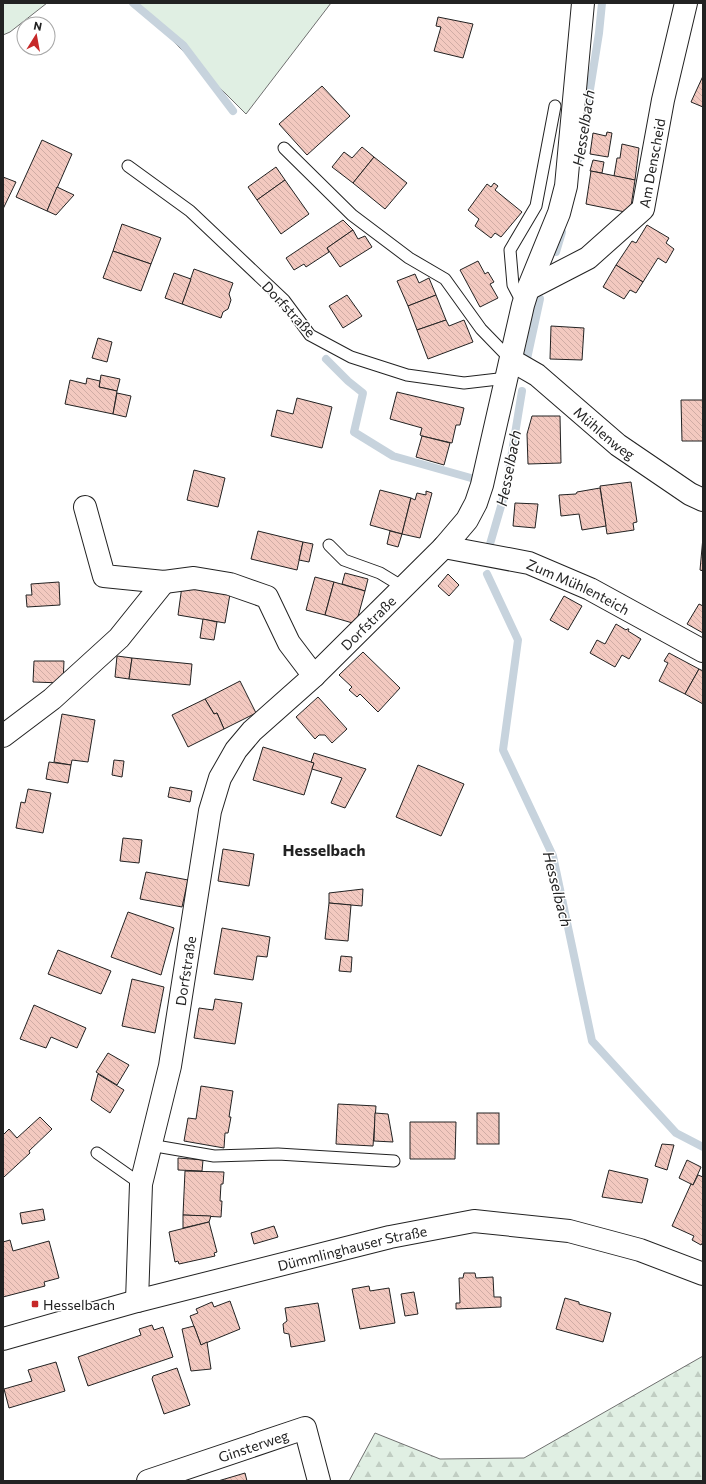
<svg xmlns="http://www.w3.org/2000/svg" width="706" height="1484" viewBox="0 0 706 1484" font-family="Commissioner,sans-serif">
<defs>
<pattern id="forest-firs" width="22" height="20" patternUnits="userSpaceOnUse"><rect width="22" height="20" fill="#e0efe3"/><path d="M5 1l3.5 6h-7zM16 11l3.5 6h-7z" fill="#c0cdc2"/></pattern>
<pattern id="building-back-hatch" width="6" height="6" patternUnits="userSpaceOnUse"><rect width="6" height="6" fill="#f3c9c0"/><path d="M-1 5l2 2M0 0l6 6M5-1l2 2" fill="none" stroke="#d0aca5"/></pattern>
</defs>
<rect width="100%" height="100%" fill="#fff"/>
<!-- green -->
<g fill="#e0efe3" stroke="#6f6f6f">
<path d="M3,3h44l-37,29 -7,3z"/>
<path d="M135,3h196l-85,111z"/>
</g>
<!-- forest -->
<path fill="url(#forest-firs)" stroke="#6f6f6f" d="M703,1356v125h-354l26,-48 65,26 84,-1z"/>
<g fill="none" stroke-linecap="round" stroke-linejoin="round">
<!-- stream -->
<g stroke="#c7d3dd" stroke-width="8">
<path d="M133,3l50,42 50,66"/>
<path d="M579,158l20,-125 3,-30"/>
<path d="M556,252l6,-20"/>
<path d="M326,359l22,22 15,12 -9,39 39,24 78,22"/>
<path d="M527,359l13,-60"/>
<path d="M490,544l16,-55 16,-98"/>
<path d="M487,574l31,66 -15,110 50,106 39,185 84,92 27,14"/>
</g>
</g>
<!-- building -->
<g fill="url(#building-back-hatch)" stroke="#222">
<path d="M438,17l35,7 -10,34 -29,-7 7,-24 -5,-1z"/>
<path d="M703,76v31l-12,-5z"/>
<path d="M322,86l28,30 -43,39 -28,-31z"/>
<path d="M607,132l5,1 -4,24 -18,-3 3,-21 13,3z"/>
<path d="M42,140l30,14 -25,57 -31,-14z"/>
<path d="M622,144l17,4 -4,32 -21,-4 3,-18h3z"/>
<path d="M362,147l12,10 -21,26 -21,-16 12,-15 8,6z"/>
<path d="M374,157l33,26 -22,26 -32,-26z"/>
<path d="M593,160l11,2 -2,11 -12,-2z"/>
<path d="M276,167l9,13 -28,20 -9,-13z"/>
<path d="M591,171l44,9 -5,33 -44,-9z"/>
<path d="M3,177l13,5 -13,27z"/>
<path d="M285,180l24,34 -28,20 -24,-34z"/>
<path d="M494,183l4,3 -3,4 27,22 -21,25 -6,-4 -4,5 -16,-12 4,-7 -11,-9 19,-26 4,3z"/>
<path d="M57,187l17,8 -18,20 -9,-4z"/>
<path d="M343,220l10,10 -26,18 2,4 -23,15 -2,-3 -10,6 -8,-12z"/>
<path d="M122,224l39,14 -10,26 -38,-13z"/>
<path d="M647,225l22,13 -3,5 8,6 -8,14 -8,-5 -15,24 -27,-17 16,-24 4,2z"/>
<path d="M353,230l5,9 7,-3 7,11 -32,20 -13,-19z"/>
<path d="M113,251l38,13 -10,27 -38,-13z"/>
<path d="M478,261l7,13 3,-2 6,10 -4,2 8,14 -18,9 -20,-37z"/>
<path d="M616,265l27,17 -7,11 -6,-3 -6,9 -21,-12z"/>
<path d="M194,269l39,14 -4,11 2,6 -3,9 -5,3 -2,6 -39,-14z"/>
<path d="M174,273l17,6 -9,25 -17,-6z"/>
<path d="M415,274l4,9 10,-5 7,17 -28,11 -11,-25z"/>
<path d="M347,295l15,21 -19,12 -14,-22z"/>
<path d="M436,295l10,25 -29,10 -9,-24z"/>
<path d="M446,320l3,6 15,-6 9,22 -45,17 -11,-29z"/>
<path d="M551,326l33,2 -2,32 -32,-1z"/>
<path d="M98,338l14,4 -5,20 -15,-4z"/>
<path d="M101,375l19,4 -3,12 -18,-4z"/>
<path d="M87,378l13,3 -1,6 18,4 -4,23 -48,-10 5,-24 16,4z"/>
<path d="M397,392l67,16 -4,17h-4l-4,18 -30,-7 -2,-1 2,-7 -32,-9z"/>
<path d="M117,393l14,3 -5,21 -13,-3z"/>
<path d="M297,398l35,9 -10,41 -51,-12 6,-26 16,4z"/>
<path d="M681,400h22v41h-21z"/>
<path d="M532,416h28l1,47 -33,1 -1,-30z"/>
<path d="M422,436l28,7 -6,22 -28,-8z"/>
<path d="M194,470l31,8 -7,29 -31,-7z"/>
<path d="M631,482l6,40 -4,1 1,7 -27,4 -7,-48z"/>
<path d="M600,488l6,38 -24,4 -3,-16 -18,2 -2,-21 17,-1 1,-2z"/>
<path d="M380,490l31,8 -9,36 -32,-9z"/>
<path d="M426,491l6,2 -12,45 -18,-4 9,-36 4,2 2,-7 9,2z"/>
<path d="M515,503l23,1 -3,24 -22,-2z"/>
<path d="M258,531l45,11 -6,28 -46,-11z"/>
<path d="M390,531l12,3 -4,13 -11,-3z"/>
<path d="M703,537v34l-3,-1z"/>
<path d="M303,542l10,2 -4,18 -10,-2z"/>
<path d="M345,573l23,6 -3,12 -23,-7z"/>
<path d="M448,574l11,11 -10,11 -11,-10z"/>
<path d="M315,577l19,5 -9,33 -19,-5z"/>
<path d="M59,582l1,23 -33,2 -1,-12h6l-1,-11z"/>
<path d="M334,582l31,9 -9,33 -31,-9z"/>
<path d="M182,586l48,8 -5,29 -47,-8z"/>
<path d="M564,596l18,10 -14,24 -18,-10z"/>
<path d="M699,604l4,2v27l-16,-9z"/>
<path d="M203,619l14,3 -3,18 -14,-2z"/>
<path d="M616,624l10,6 1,-1h2l-1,2 13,8 -12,20 -7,-4 -7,12 -25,-14 7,-13 8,4z"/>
<path d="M363,652l37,36 -22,24 -18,-18 -3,3 -8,-7 3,-3 -13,-12z"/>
<path d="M669,653l30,16 -14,25 -26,-13 9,-18 -4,-2z"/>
<path d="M117,656l15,2 -3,21 -14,-2z"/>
<path d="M132,658l60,6 -2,21 -61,-6z"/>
<path d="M34,661h30l-1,22 -30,-1z"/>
<path d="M699,669l4,2v33l-18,-10z"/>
<path d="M240,681l16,32 -32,16 -7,-16 -3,1 -9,-15z"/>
<path d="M318,697l29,32 -15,14 -7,-8h-6l-4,4 -19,-22z"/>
<path d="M205,699l9,15 3,-1 7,16 -36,18 -16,-32z"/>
<path d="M62,714l33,6 -7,42 -16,-2 -1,5 -17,-3z"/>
<path d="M263,747l51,16 -10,32 -51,-15z"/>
<path d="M314,753l52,16 -21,39 -14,-5 11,-25 -30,-9 2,-6 -3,-1z"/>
<path d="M114,760l10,1 -2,16 -10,-2z"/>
<path d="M49,762l22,3 -3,18 -22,-4z"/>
<path d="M418,765l46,19 -23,52 -45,-19z"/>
<path d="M170,787l22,4 -2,11 -22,-5z"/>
<path d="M28,789l23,4 -8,40 -27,-5 5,-26 4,1z"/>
<path d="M123,838l19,2 -3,23 -19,-2z"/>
<path d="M223,849l31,5 -5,32 -31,-5z"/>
<path d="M146,872l42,8 -6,27 -42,-8z"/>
<path d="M363,889l-1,17 -33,-3v-10z"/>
<path d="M329,903l22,2 -3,36 -23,-2z"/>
<path d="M128,912l46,16 -13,47 -50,-18z"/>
<path d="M222,928l48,9 -3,20 -10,-1 -4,24 -39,-6z"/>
<path d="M58,950l53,21 -10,23 -53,-20z"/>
<path d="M341,956l11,1 -1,15 -12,-1z"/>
<path d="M132,979l32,8 -9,46 -33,-7z"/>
<path d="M215,999l27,4 -7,41 -41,-6 5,-30 14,2z"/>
<path d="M34,1005l52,23 -9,20 -26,-11 -5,11 -26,-9z"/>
<path d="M108,1053l21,12 -12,20 -21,-13z"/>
<path d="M98,1074l26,16 -14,23 -19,-13z"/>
<path d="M201,1086l32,5 -4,26h2l-3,16h-3l-1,15 -40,-7 4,-23 8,1z"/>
<path d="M338,1104l38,2 -3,40 -37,-2z"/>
<path d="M375,1113l13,1 5,28 -19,-1z"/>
<rect x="477" y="1113" width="22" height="31"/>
<path d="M40,1117l12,12 -23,22 1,2 -26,24 -1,-1v-41l6,-6 8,9z"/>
<path d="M410,1122h46l-1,37h-45z"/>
<path d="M662,1144l12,1 -7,25 -12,-4z"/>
<path d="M178,1158l25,2 -1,11 -24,-1z"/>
<path d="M687,1160l14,7 -8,18 -14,-7z"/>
<path d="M609,1170l39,9 -6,24 -40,-6z"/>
<path d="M185,1171l39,1 -1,12h-2l-1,17h2l-1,16 -38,-2z"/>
<path d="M698,1175l5,2v65l-2,3 -9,-5 2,-4 -22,-10 19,-42 2,1z"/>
<path d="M43,1209l2,11 -23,4 -2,-11z"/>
<path d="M183,1215l28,1 -2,6 -26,6z"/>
<path d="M209,1222l8,30 -3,1 1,3 -36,8 -1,-3 -3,1 -6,-30z"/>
<path d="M274,1226l4,11 -24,7 -3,-11z"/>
<path d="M10,1240l3,11 36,-10 10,37 -15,4 1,4 -42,11v-55z"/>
<path d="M464,1273h11l1,5 17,-1 1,20h7v10l-45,2v-6h4l-1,-25h4z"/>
<path d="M369,1286l1,5 19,-3 6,35 -35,6 -8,-40z"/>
<path d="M414,1292l4,22 -13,2 -4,-22z"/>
<path d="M565,1298l14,4v2l32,9 -8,29 -47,-13z"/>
<path d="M230,1301l10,28 -39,16 -11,-29 8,-3 -2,-4 16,-7 2,5z"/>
<path d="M318,1303l7,38 -34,6 -2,-13 -5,-1 -1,-9 4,-3 -2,-13z"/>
<path d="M152,1325l2,5 9,-3 10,30 -85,29 -10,-29 63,-22 -2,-6z"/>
<path d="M194,1326l7,19 6,-3 4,27 -20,2 -9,-42z"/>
<path d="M56,1362l9,29 -56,17 -5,-19 28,-8 -4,-11z"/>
<path d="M177,1368l13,37 -26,9 -12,-35 1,-3z"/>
<path d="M245,1473l2,8h-29z"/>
</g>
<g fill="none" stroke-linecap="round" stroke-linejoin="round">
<!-- service casing -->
<g stroke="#222" stroke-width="13">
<g id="service">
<path d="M284,148l68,67 57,43 36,21 36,50 30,31"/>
<path d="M128,166l62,45 94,89 26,35 41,22 56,18 57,8 43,-5"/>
<path d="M523,304l-10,-19 -3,-35 26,-44 19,-100"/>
<path d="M329,545l15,15 36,13 23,14"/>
<path d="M150,1145l64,11 64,-2 116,7"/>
<path d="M97,1153l44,31"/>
</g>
</g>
<!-- minor casing -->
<g stroke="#222" stroke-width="24">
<g id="minor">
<path id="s1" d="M528,289l60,-31 55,-49 20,-109 23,-97"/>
<path id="s2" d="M511,360l26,15 81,70 72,49 13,6"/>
<path d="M85,507l19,69 60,6 30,-4 36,6 37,13 22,46 25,33"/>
<path id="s3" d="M444,547l85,16 61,26 113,62"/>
<path d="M3,736l49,-37 67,-61 45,-56"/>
<path id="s4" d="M137,1301l4,-117 29,-118 40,-255 10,-33 16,-28 16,-19 62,-55 130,-129 23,-27 9,-17 6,-18 41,-180 5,-16 31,-76 7,-27 17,-183"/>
<path id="s5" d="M148,1481l157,-53 14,53"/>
</g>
</g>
<!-- tertiary casing -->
<g stroke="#222" stroke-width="24">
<g id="tertiary">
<path id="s6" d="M3,1339l134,-38 253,-64 84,-16 95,10 71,19 63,24"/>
</g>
</g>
<!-- service -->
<use href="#service" stroke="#fff" stroke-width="11"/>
<!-- minor -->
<use href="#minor" stroke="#fff" stroke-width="22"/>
<!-- tertiary -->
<use href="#tertiary" stroke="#fff" stroke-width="22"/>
</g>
<!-- markers -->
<rect fill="#c62828" stroke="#fff" stroke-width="1.5" x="31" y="1300" width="8" height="8" rx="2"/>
<g text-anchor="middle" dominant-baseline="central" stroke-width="3" stroke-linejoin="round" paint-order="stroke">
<!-- street labels -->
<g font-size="14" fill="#222" stroke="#fff">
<text stroke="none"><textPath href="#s1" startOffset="188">Am Denscheid</textPath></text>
<text transform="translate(289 309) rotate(47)">Dorfstraße</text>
<text stroke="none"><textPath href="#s2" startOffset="119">Mühlenweg</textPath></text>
<text stroke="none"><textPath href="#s3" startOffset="141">Zum Mühlenteich</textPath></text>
<text stroke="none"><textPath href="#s4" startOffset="747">Dorfstraße</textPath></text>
<text stroke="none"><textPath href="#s4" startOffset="335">Dorfstraße</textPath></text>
<text stroke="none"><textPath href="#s6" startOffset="361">Dümmlinghauser Straße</textPath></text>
<text stroke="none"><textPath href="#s5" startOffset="111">Ginsterweg</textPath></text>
</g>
<!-- poi labels -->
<g font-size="14" fill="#222" stroke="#fff" text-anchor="start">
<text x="43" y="1304">Hesselbach</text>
</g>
<!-- water labels -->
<g font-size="15" font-style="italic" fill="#222" stroke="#fff">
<text transform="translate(583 128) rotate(-81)">Hesselbach</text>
<text transform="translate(508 468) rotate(-79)">Hesselbach</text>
<text transform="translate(558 889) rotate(76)">Hesselbach</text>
</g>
<!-- quarter labels -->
<g font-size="16" font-weight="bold" fill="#222" stroke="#fff">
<text x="324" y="849">Hesselbach</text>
</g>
</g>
<!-- border -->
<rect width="706" height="1484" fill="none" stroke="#222222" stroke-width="8"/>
<!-- north arrow -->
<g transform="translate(36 36) rotate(11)"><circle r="19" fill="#ffffff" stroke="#a7a7a7"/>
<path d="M0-3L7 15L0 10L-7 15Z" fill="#c62828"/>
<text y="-6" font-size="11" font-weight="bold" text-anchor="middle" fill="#222222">N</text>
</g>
</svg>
